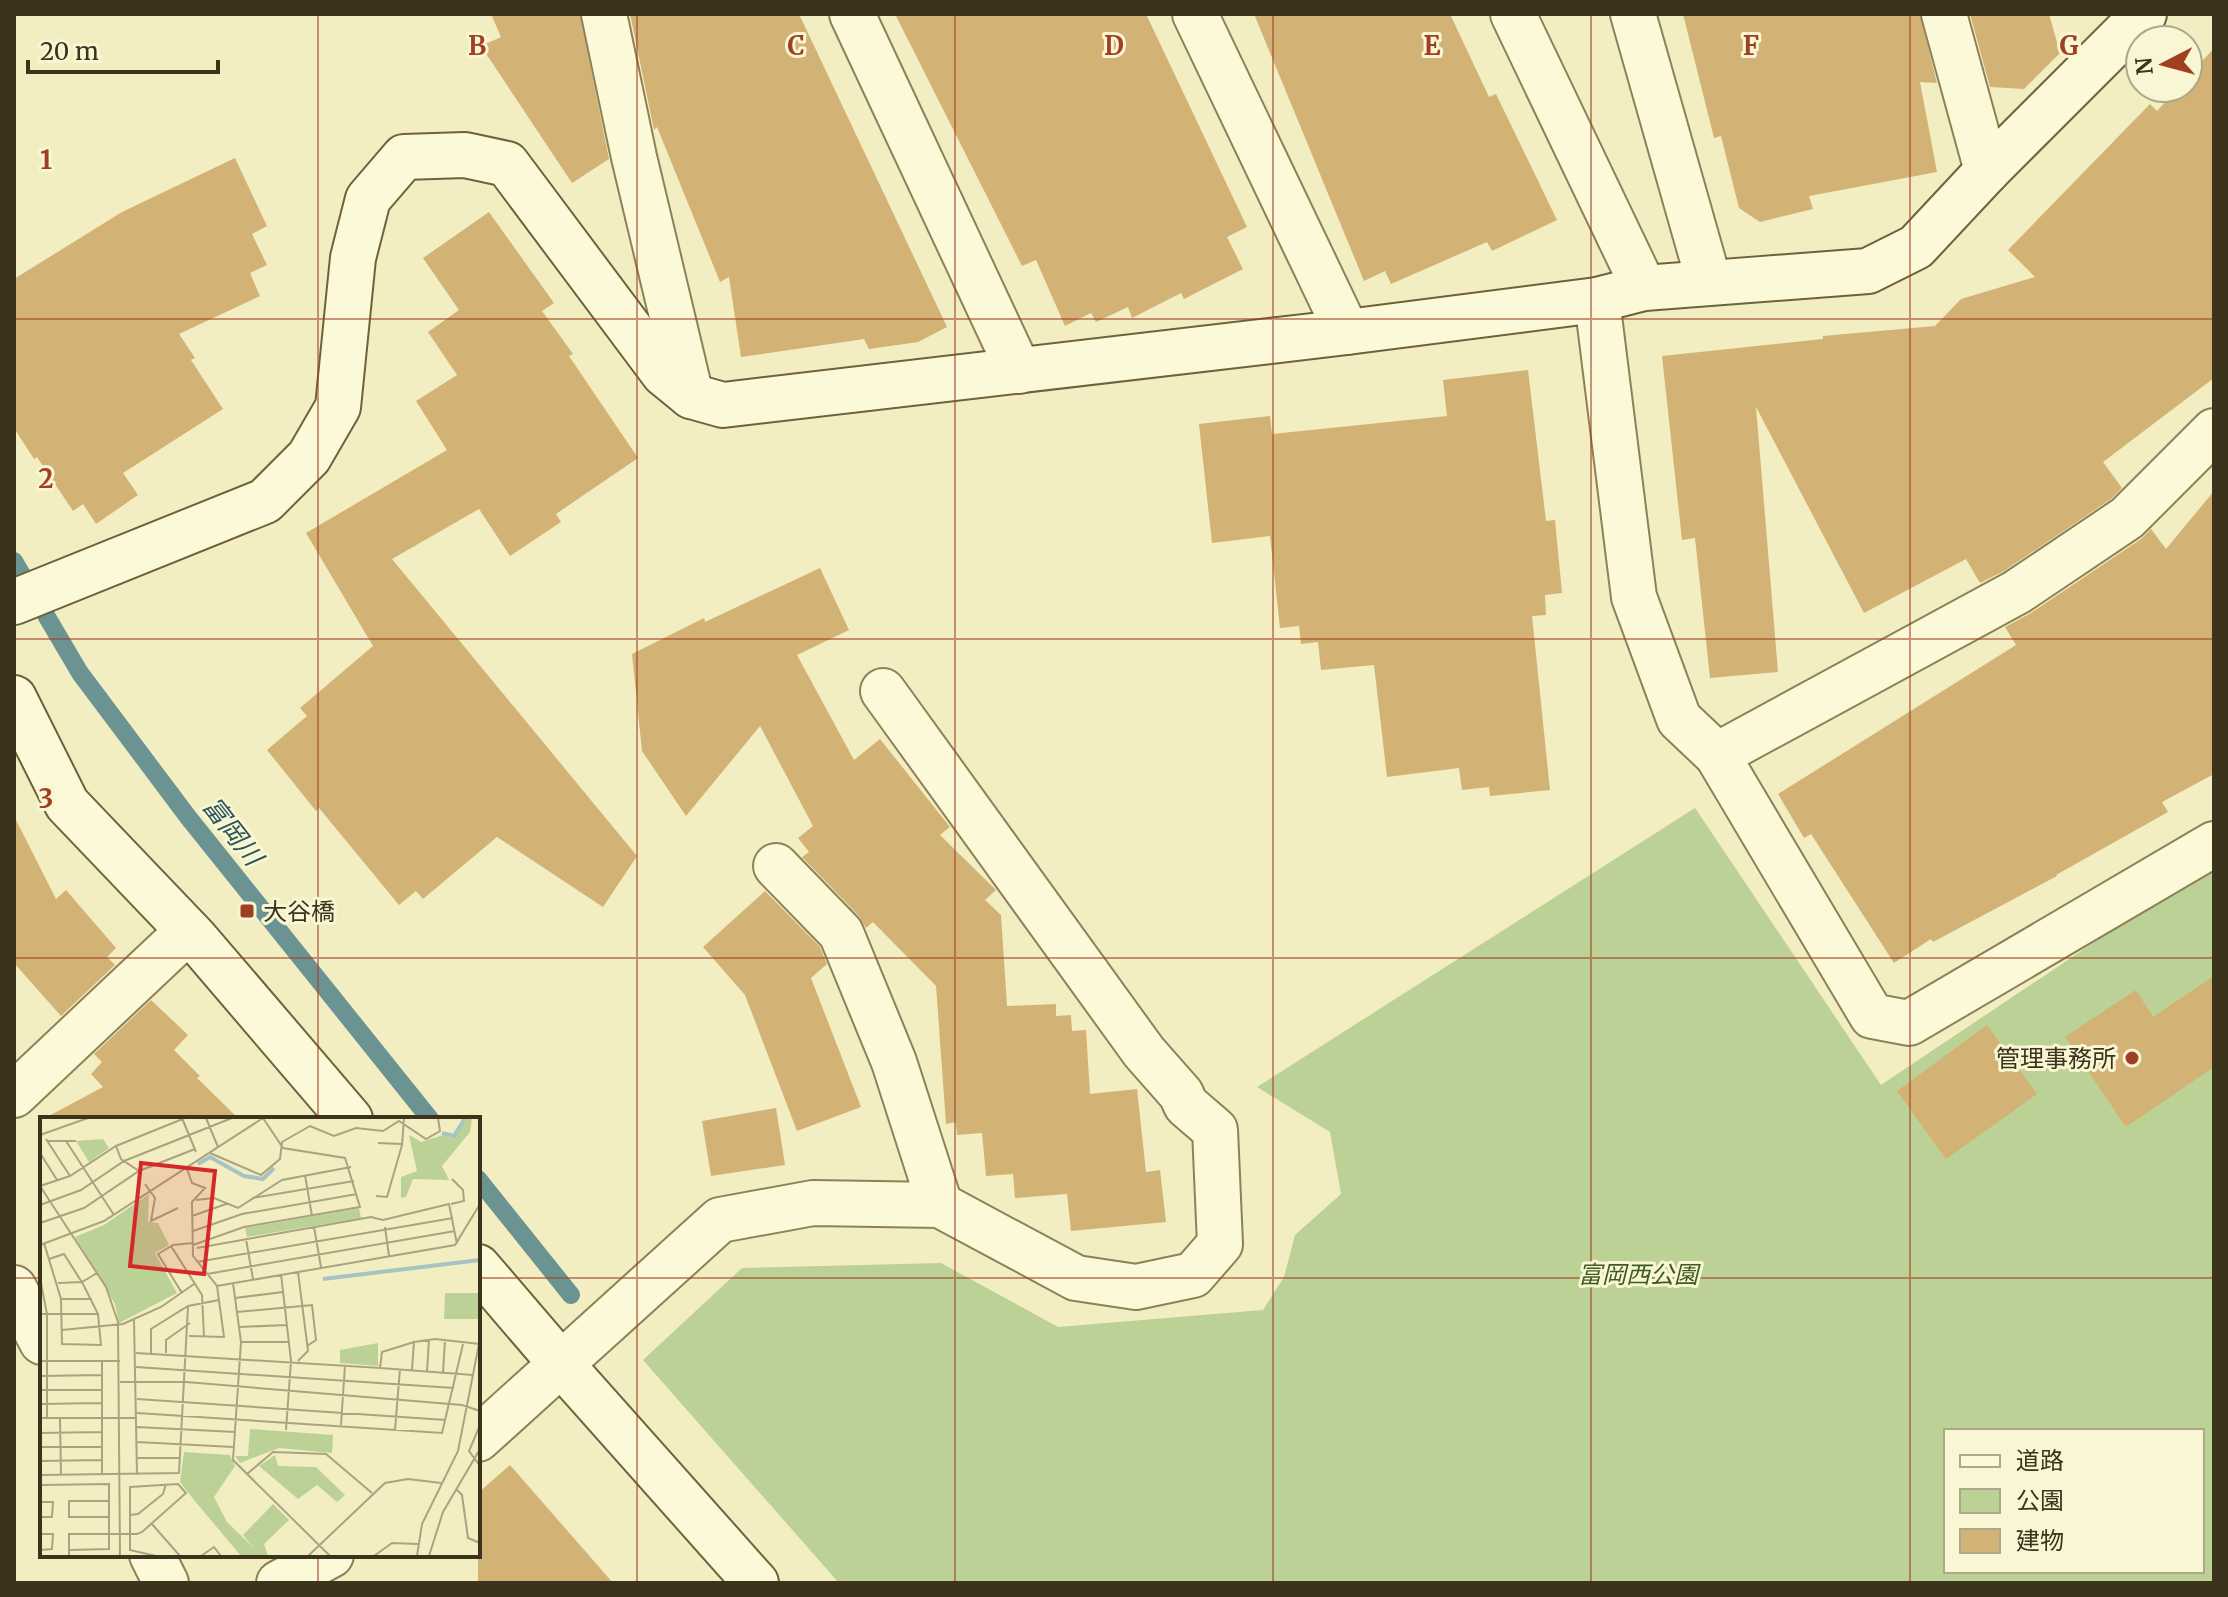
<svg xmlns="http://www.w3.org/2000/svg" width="2228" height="1597" viewBox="0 0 2228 1597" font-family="Merriweather,'Noto Sans JP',serif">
<rect width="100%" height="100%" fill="#f2eec2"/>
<!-- green -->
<path fill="#bcd195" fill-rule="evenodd" d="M1695,808l186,277 333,-223v721h-1375l-196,-223 99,-92 199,-5 117,64 205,-17 21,-33 11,-42 46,-41 -11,-62 -73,-45zM1946,1431h256v140h-256z"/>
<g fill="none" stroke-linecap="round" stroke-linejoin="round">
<!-- stream -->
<g stroke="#6b9392" stroke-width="18">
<path d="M14,561l66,112 108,144 242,302"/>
<path d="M478,1179l93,116"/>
</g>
</g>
<!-- building -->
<g fill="#d3b275">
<path d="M491,14h89l29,145 -37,24 -91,-137 20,-9z"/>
<path d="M630,14h169l148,313 -29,15 -49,7 -5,-10 -123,18 -12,-80 -9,5 -63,-155 -3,3z"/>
<path d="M895,14h251l101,213 -20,10 16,32 -59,30 -3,-6 -49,25 -4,-11 -32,15 -5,-9 -26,13 -29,-66 -14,6z"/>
<path d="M1254,14h196l39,83 7,-3 61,126 -65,31 -5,-9 -96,42 -6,-13 -21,10z"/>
<path d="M1683,14h237l17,69 -17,-1 17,90 -128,24 4,13 -53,13 -21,-14 -18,-72 -7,2z"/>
<path d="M1970,14h79l11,39 -36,36 -34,-2z"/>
<path d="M2214,48v330l-111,84 19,26 -11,11 -107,72 -24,12 -14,-24 -102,54 -108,-206 22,265 -68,6 -15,-140 -13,2 -20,-184 161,-17v-3l112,-10 26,-27 74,-22 -27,-27 142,-146 7,7 21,-23h10v-11z"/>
<path d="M235,158l32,68 -15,8 15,31 -17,8 10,23 -81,38 16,24 -4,2 32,49 -100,64 15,22 -42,29 -13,-20 -10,7 -36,-54 -3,2 -20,-31v-149l108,-67z"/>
<path d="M489,212l65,91 -12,8 31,43 -4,2 69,102 -82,56 5,8 -51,34 -31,-47 -87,50 245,297 -34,51 -106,-70 -74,62 -7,-8 -17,14 -80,-97 -3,3 -49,-61 40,-34 -7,-8 73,-62 -67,-113 141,-83 -31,-49 41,-26 -29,-43 31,-22 -36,-52z"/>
<path d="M1528,370l18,151 9,-1 7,73 -17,2 1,20 -14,1 18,174 -60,6 -1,-9 -27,3 -3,-22 -72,9 -13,-112 -53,5 -3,-28 -17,2 -2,-18 -19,2 -10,-92 -58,7 -13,-119 71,-8 2,18 175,-18 -4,-36z"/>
<path d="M2214,491v283l-52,28 6,10 -112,63 1,1 -124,66 -2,-3 -37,24 -83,-129 -7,4 -26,-44 238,-149 -11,-18 26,-14 110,-74 10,-10 15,20z"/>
<path d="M820,568l29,62 -52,25 57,105 26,-21 70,88 -10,8 56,55 -11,10 16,15 6,91 49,-2v12l15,-1 1,16 14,-1 4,64 47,-5 9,83 14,-2 6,52 -95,9 -4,-37 -52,4 -2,-24 -27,2 -4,-43 -25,2 -1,-13 -10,2 -10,-138 -63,-64 -7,6 -7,-12 -57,-59 7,-5 -11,-14 15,-12 -53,-100 -74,90 -44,-65 -10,-97 72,-36 1,4z"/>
<path d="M14,816l42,83 10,-9 50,58 -9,9 8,8 -54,51 -47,-53z"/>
<path d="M765,891l55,56 7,17 -16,14 50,129 -64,24 -52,-136 -42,-48z"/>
<path d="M2214,976v91l-88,60 -61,-90 71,-47 17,27z"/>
<path d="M151,1000l37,35 -14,15 26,26 -3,2 42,41h-196l60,-32 -12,-13 11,-12 -8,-8z"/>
<path d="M1987,1025l50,69 -91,65 -49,-68z"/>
<path d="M776,1108l9,57 -74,11 -9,-55z"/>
<path d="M510,1465l103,118h-135v-90z"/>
</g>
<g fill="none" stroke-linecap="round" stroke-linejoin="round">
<!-- street casing -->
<g stroke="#8d8158" stroke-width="48">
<g id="street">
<path d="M604,14l30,143 57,239"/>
<path d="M852,14l167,357"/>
<path d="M1195,14l152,318"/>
<path d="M1513,14l131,274"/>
<path d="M1633,14l76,268"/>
<path d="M1944,14l43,157"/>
<path d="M1597,300l37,297 45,122 38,36 155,261 37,7 305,-179"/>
<path d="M1717,755l300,-163 110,-74 87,-87"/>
<path d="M776,866l65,67 53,129 46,143"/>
<path d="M14,1095l174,-164"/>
<path d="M14,1288l28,54"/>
<path d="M478,1439l242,-219 93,-17 127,2 136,73 60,9 57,-12 27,-31 -5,-114 -29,-25 -5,-11 -37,-42 -261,-361"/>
<path d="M152,1555l14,28"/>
<path d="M279,1583l52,-28"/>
</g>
</g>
<!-- secondary casing -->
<g stroke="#6f613b" stroke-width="48">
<g id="secondary">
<path d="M14,602l251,-101 44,-44 29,-50 15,-149 15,-59 36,-42 61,-2 42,9 157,210 27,22 32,9 624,-73 250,-32 47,-12 224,-17 48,-24 71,-76 157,-157"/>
<path d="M14,698l53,106 129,135 154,180"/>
<path d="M478,1267l84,98 194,218"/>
</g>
</g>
<!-- street -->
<use href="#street" stroke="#fbf9d7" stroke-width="44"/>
<!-- secondary -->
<use href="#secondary" stroke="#fbf9d7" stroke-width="44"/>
</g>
<!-- grid -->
<path fill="none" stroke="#a13f23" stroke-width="2" stroke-opacity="0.55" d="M318,14v1105M637,14v1569M955,14v1569M1273,14v1569M1591,14v1569M1910,14v1569M14,319h2200M14,639h2200M14,958h2200M14,1278h28M478,1278h1736M318,1555v28"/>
<!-- markers -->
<g fill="#a13f23" stroke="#f8f6d3" stroke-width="3">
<rect x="239" y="903" width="16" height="16" rx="4"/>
<circle cx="2132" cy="1058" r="8"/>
</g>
<g text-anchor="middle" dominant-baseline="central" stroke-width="6" stroke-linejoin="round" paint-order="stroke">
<!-- poi labels -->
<g font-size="24" fill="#3c331d" stroke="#f8f6d3" text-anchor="start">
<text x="263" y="911">大谷橋</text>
<text x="2116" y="1058" text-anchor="end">管理事務所</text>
</g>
<!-- park labels -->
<g font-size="24" font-style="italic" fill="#3f5a22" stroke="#f8f6d3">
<text x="1638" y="1274">富岡西公園</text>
</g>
<!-- water labels -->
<g font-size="26" font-style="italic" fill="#2b555d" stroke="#f8f6d3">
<text transform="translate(233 831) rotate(52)">富岡川</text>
</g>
</g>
<!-- overview -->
<g transform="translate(40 1117)">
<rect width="440" height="440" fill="#f2eec2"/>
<path d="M427,1h5l-2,14 -28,34 7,14 -36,-1 -7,18 -5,1v-21l16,-6 -8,-36 12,7 22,-7 9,3zM63,22l6,9 -20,14 -13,-21zM109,77l-1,28 10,1 11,22 -14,8 22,40 -58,30 -4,-19 -40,-67 29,-12zM319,91l2,10 -114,19 -2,-9zM405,176h35v26h-36zM338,226v23l-38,-3v-13zM210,312l83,6 -1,18 -53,-5 -39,15 -5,-7h13zM144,335l46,3 5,11 -21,31 13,25 27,26 -11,-13 30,-31 16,16 -25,24 4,12h-27l-47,-56 -14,-18zM235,338l3,11 38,1 29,28 -8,7 -20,-17 -19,14 -39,-33z" fill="#bcd195"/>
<path fill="none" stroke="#a5c4c2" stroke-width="4" d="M402,16l12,3 11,-18M158,47l12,-7 34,19 19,3 11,-11M283,162l157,-19"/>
<path fill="none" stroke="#a9a380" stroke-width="2" d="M142,1l14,34M166,1l12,29M0,18l48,-17M6,22l24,37M8,24h28M26,24l48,74M338,26l24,1M76,29l5,13 18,12M0,36l17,27M170,36l51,22 19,-16 2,-17 28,-16 24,10 22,-8 27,3 16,-10 27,18 14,-8 -2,-13M146,49l6,17 13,5 -13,14 1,54 24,30 7,51 -35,-1M265,58l7,41M105,67l10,14 -4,23 27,-13M0,69l66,101 12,35 2,234M0,69l30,-10 46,-30 69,-28M336,79l11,1 15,-52 2,-27M212,81l102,-17M156,83l18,-2 24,10 44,-28 69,-13M411,87l13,-3 -1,-11 -11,-11M0,88l41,-15 43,-29 108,-43M152,99l34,-12M0,106l44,-15 55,-37 56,-22M274,110l7,40M345,110l4,29M153,114l49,-17 115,-20M206,122l7,40M4,126l17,56 1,45 39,1 -3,-31 -15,-30 -19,-30 -15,5M0,128l64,-24 159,-103M153,128l51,-18 116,-20 -15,-49 -62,-10 -20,-30M131,129l31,49 2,42M157,131l174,-31 12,3 66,-16 8,40M157,145l256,-44M258,155l10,79 -10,10M167,157l248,-43M241,157l10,87 -5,69M0,161l7,36v104M18,166l24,-1 15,-9M193,166l8,59 -8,118 97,96M177,169l238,-41 25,-41M142,176l-24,-39 15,-9 20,-2M195,181l48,-6M21,182h31M262,189l10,-1 4,35 -9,6M197,195l65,-6M0,197h58M94,203l3,155M199,210l48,-2M22,213l61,-6 38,-17 33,-23M201,225h47M96,236l244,15 2,-16 32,-10 21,-3 45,5M111,236v-24l37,-23 31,-6M126,236v-13l24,-17M0,244h80M62,244v114M96,250l318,21M340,251l93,7M372,253l2,-28M387,255l2,-33M403,256l2,-33M0,259l62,-1M80,265h66l276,23 18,6M0,273h62M97,282l309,21M0,287l62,-1M97,296l305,20 21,-89M0,301h97M20,301l1,57M301,308l4,-60M440,308l-11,26 11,15M97,310l98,5M355,313l5,-61M0,316l62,-1M97,325l96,5M0,330h62M97,341h43M0,344l62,-1M207,357l26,-22 53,2 46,39M0,358l139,-2 9,-167M0,368l69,-1v65l-40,1M416,372l6,6 6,43 12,5M69,384h-40v16h40M0,385h13l-1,15h-12M90,398l8,-1 25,-20 3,-10M112,407l28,32M0,417h13l-1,15 -12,1M29,439v-22h68l5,-2 44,-39 -8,-9 -48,3v63l26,6M161,439l13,-9 7,9M268,439l77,-73 23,-4 33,4M334,439l18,-13 26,1M377,439l5,-32 36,-73 21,-107M389,439l14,-44 37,-63"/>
<path fill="#d62828" fill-opacity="0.15" stroke="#d62828" stroke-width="4" d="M101,46l74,8 -11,103 -74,-8z"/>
<rect width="440" height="440" fill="none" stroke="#3c331d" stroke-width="4"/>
</g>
<g font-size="26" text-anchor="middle" font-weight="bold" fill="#a13f23" stroke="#f8f6d3" stroke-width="6" stroke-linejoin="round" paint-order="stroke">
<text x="477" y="55">B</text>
<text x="796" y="55">C</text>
<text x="1114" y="55">D</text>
<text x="1432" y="55">E</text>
<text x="1751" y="55">F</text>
<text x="2069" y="55">G</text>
<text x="46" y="169">1</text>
<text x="46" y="488">2</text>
<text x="46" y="808">3</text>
</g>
<!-- border -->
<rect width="2228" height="1597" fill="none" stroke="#3c331d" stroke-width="32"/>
<!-- legend -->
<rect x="1944" y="1429" width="260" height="144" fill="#f8f6d3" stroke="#ada88a" stroke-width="2"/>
<rect x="1960" y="1455" width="40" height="12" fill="#fbf9d7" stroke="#ada88a" stroke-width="2"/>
<text x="2016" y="1469" font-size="24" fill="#3c331d">道路</text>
<rect x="1960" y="1489" width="40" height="24" fill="#bcd195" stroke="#ada88a" stroke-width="2"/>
<text x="2016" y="1509" font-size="24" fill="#3c331d">公園</text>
<rect x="1960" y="1529" width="40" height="24" fill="#d3b275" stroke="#ada88a" stroke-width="2"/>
<text x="2016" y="1549" font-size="24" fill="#3c331d">建物</text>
<!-- north arrow -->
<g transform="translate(2164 64) rotate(264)"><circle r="38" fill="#f8f6d3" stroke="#ada88a" stroke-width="2"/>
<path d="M0-6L14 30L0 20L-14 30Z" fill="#a13f23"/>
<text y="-12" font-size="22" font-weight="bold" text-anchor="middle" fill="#3c331d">N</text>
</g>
<!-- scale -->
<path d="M28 60v12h190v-12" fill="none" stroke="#3c331d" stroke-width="4"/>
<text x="40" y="60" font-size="24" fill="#3c331d" stroke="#f8f6d3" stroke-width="6" paint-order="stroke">20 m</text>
</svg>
